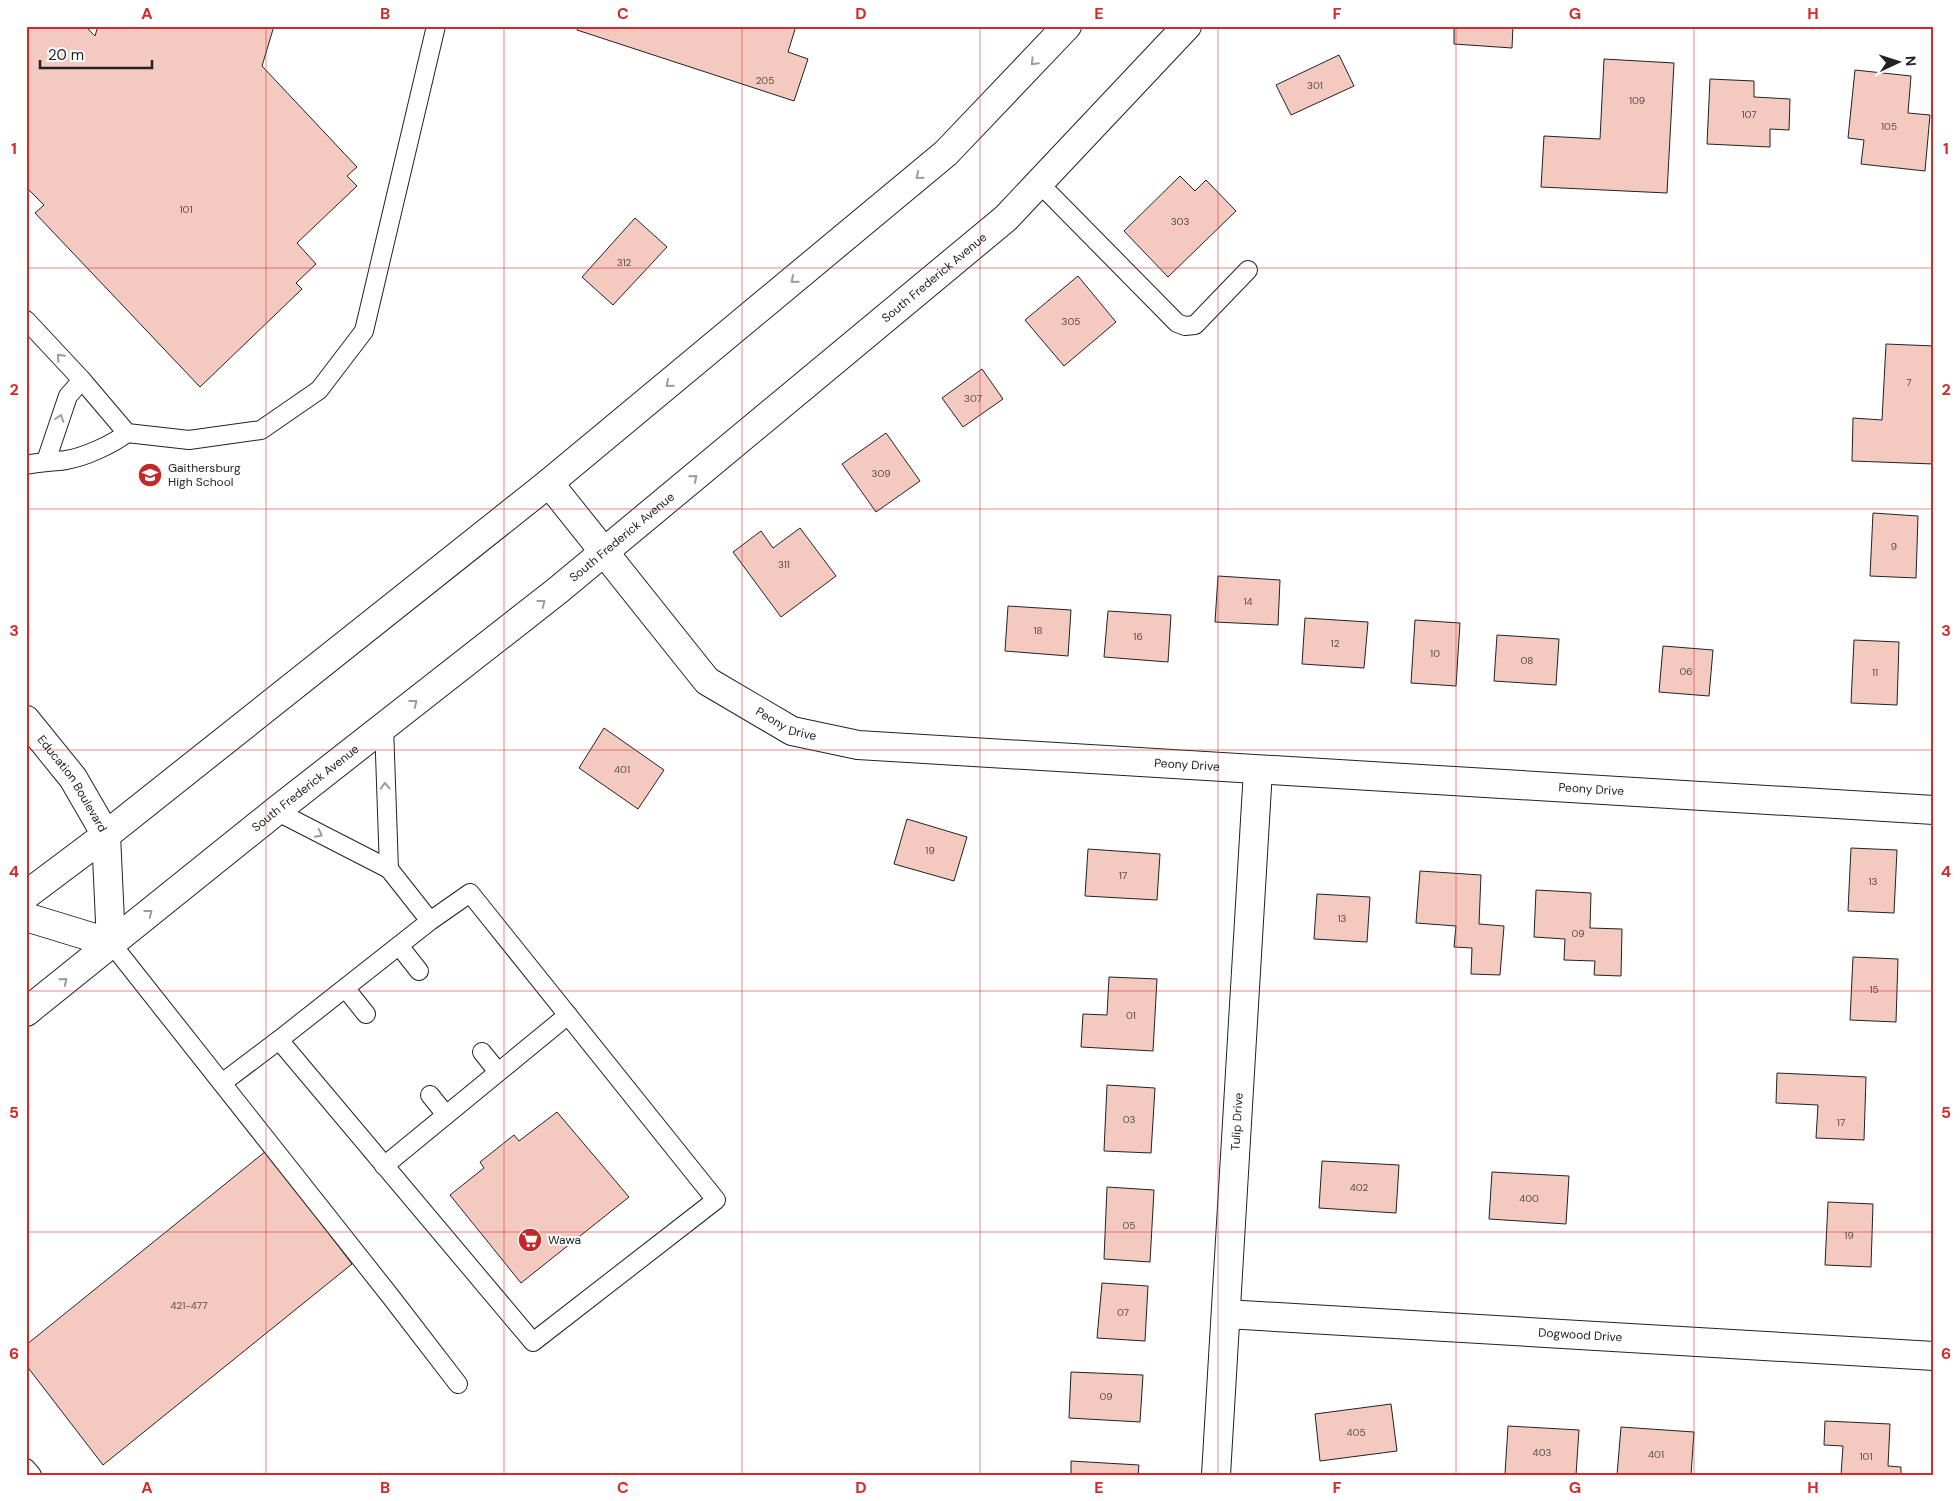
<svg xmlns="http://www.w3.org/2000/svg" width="1960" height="1501" viewBox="0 0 1960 1501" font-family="'DM Sans',sans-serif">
<rect width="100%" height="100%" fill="#fff"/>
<!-- building -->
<g fill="#f3c9c0" stroke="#222">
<path d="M26,26h59l10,10 3,-10h176l-12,40 95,101 -10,9 10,10 -60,57 19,21 -20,19 6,6 -102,98 -165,-174 9,-8 -18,-18z"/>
<path d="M579,26h217l-8,26 20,7 -14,42 -217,-71z"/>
<path d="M1454,26h59l-1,22 -58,-4z"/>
<path d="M1339,55l15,31 -63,29 -15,-30z"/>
<path d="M1604,59l70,4 -7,130 -126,-6 3,-51 56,3z"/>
<path d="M1855,70l56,6 -3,37 22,2 -5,56 -64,-7 3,-24 -16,-2z"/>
<path d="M1710,79l44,2v16l36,2 -1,31 -19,-1v18l-63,-3z"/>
<path d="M1180,176l15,15 11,-11 30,31 -68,66 -44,-46z"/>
<path d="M635,218l32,29 -54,58 -31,-28z"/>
<path d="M1078,276l38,46 -52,44 -39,-46z"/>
<path d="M1886,344l48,2v118l-82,-3 1,-43 29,2z"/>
<path d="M982,369l21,30 -40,28 -21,-29z"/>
<path d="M886,433l34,48 -44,31 -34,-48z"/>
<path d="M1873,513l45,3 -2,62 -46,-2z"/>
<path d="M800,528l36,48 -55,41 -48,-65 28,-21 12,17z"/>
<path d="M1218,576l62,4 -2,45 -63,-3z"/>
<path d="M1008,606l63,4 -3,46 -63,-5z"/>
<path d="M1108,611l63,4 -3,47 -64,-5z"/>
<path d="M1305,618l63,4 -4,46 -62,-4z"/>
<path d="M1415,620l45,3 -4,63 -45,-3z"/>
<path d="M1497,635l62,4 -3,46 -62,-4z"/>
<path d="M1854,640l45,2 -2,63 -46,-2z"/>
<path d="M1663,646l50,4 -4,46 -50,-4z"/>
<path d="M604,728l60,42 -26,39 -59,-41z"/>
<path d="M907,819l60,18 -13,44 -60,-17z"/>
<path d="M1851,848l46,2 -3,63 -46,-2z"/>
<path d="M1088,849l72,5 -3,46 -72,-4z"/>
<path d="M1420,871l61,4 -2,49 25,2 -4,49 -29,-1 1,-26 -18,-1 2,-21 -40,-3z"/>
<path d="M1536,890l55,3 -1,35 32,1 -1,47 -27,-1 1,-14 -31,-1 1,-21 -31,-2z"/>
<path d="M1317,894l53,3 -3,45 -53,-3z"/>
<path d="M1853,957l45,2 -2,63 -46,-2z"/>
<path d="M1109,977l48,2 -4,72 -72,-4 2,-33 24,1z"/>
<path d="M1777,1073l89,4 -2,63 -48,-2 2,-33 -42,-2z"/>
<path d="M1107,1085l48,3 -4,65 -47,-2z"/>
<path d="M557,1112l72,85 -108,86 -71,-88 34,-27 -4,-6 34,-27 5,6z"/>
<path d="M266,1151l86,113 -249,201 -77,-100v-20z"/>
<path d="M1322,1161l77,4 -3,48 -77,-5z"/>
<path d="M1492,1172l77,4 -3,48 -77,-5z"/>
<path d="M1107,1187l47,3 -4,72 -46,-3z"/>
<path d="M1828,1202l45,2 -2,63 -46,-2z"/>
<path d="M1102,1283l46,3 -3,55 -48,-3z"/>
<path d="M1071,1372l72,3 -3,47 -71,-4z"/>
<path d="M1391,1404l6,47 -77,10 -5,-47z"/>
<path d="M1825,1421l65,3 -2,42 13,1v8h-60l2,-29 -19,-1z"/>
<path d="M1508,1426l71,4 -3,45 -71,-1z"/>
<path d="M1621,1427l73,5 -3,43h-74z"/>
<path d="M1071,1461l68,4 -1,10h-67z"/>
</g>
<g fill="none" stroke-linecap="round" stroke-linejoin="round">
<!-- lane casing -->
<g stroke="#222" stroke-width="20">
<g id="lane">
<path d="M1039,183l138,140 8,3 10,-1 53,-55"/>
<path d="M26,320l56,60 45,53 62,7 72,-10 58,-40 45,-59 72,-305"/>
<path d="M46,461l22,-65 14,-16"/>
<path d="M26,465c13,-3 27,-3 40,-5 19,-3 47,-16 61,-27"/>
<path d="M276,811l113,58 -5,-143"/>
<path d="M389,869l41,52 40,-28 246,307 -183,142 -254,-302 151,-119"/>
<path d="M111,943l280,354 67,87"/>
<path d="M400,947l19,24"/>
<path d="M346,989l20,25"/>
<path d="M482,1052l16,20"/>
<path d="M222,1083l57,-43"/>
<path d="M430,1095l16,20"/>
<path d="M384,1166l184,-151"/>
<path d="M26,1468l6,7"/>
</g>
</g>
<!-- street casing -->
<g stroke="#222" stroke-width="30">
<g id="street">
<path id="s1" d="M549,483l158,198 85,50 66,14 1076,65"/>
<path id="s2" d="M26,720l47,58 33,57 5,108 -85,-26"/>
<path id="s3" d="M1226,1314l708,42"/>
<path id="s4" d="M1216,1475l42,-705"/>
</g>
</g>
<!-- primary casing -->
<g stroke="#222" stroke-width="30">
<g id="primary">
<path d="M26,895l80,-60 443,-352 397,-330 121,-127"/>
<path id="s5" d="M26,1012l250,-201 281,-220 449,-373 181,-192"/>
</g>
</g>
<!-- lane -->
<use href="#lane" stroke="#fff" stroke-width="18"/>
<!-- street -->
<use href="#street" stroke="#fff" stroke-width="28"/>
<!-- primary -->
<use href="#primary" stroke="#fff" stroke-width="28"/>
</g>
<!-- one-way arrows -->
<defs><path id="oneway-chevron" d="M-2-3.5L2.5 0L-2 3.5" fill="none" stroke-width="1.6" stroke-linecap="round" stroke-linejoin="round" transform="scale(1.25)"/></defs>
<g stroke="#9c9c9c">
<use href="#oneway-chevron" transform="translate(1034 62) rotate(134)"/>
<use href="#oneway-chevron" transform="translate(919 176) rotate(140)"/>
<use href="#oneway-chevron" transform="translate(794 280) rotate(140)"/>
<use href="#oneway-chevron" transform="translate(60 357) rotate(-133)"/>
<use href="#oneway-chevron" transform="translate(669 384) rotate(140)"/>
<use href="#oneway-chevron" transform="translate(60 418) rotate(-72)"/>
<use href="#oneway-chevron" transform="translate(694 478) rotate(-40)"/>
<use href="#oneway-chevron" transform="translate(542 603) rotate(-38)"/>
<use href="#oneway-chevron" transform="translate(414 703) rotate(-38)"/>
<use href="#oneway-chevron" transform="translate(385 786) rotate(-93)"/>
<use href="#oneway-chevron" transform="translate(319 834) rotate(27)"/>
<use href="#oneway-chevron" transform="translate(149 913) rotate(-38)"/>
<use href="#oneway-chevron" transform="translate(64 981) rotate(-39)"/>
</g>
<!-- grid -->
<path fill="none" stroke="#d62828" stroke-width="1" stroke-opacity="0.55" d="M266,26v1449M504,26v1449M742,26v1449M980,26v1449M1218,26v1449M1456,26v1449M1694,26v1449M26,268h1908M26,509h1908M26,750h1908M26,991h1908M26,1232h1908"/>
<!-- icons -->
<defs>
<g id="school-disc" transform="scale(1.25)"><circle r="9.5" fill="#c62828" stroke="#fff"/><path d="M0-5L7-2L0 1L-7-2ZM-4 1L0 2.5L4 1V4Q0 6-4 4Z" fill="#fff"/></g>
<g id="supermarket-disc" transform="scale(1.25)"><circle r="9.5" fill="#c62828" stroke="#fff"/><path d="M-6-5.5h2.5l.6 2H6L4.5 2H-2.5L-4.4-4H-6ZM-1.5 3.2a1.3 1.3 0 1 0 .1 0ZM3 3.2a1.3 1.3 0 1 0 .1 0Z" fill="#fff"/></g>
</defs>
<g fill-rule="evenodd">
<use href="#school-disc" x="150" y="475"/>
<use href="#supermarket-disc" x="530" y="1240"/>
</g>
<g text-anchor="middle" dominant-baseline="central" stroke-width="4" stroke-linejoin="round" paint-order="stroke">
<!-- number labels -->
<g font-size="10" fill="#564c4a">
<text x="765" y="80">205</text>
<text x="1315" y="85">301</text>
<text x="1637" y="100">109</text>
<text x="1749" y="114">107</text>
<text x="1889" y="126">105</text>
<text x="186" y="209">101</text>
<text x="1180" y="221">303</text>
<text x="624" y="262">312</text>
<text x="1071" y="321">305</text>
<text x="1909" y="382">7</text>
<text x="973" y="398">307</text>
<text x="881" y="473">309</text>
<text x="1894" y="546">9</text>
<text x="784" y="564">311</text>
<text x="1248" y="601">14</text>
<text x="1038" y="630">18</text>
<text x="1138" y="636">16</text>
<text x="1335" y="643">12</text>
<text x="1435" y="653">10</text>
<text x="1527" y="660">08</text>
<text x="1686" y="671">06</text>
<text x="1875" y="672">11</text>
<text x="622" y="769">401</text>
<text x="930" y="850">19</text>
<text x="1123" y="875">17</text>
<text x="1873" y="881">13</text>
<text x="1342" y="918">13</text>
<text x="1578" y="933">09</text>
<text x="1874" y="989">15</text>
<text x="1131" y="1015">01</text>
<text x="1129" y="1119">03</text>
<text x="1841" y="1122">17</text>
<text x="1359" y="1187">402</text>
<text x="1529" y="1198">400</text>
<text x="1129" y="1225">05</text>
<text x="1849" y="1235">19</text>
<text x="189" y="1305">421-477</text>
<text x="1123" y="1312">07</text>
<text x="1106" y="1396">09</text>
<text x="1356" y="1432">405</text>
<text x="1542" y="1452">403</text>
<text x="1656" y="1454">401</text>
<text x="1866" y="1456">101</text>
</g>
<!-- street labels -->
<g font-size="12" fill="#222" stroke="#fff">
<text stroke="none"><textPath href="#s5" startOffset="1168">South Frederick Avenue</textPath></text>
<text stroke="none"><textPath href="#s5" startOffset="762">South Frederick Avenue</textPath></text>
<text stroke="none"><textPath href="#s1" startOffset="344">Peony Drive</textPath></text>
<text stroke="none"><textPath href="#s1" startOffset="749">Peony Drive</textPath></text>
<text stroke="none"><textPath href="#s2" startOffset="79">Education Boulevard</textPath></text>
<text stroke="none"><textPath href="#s5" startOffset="358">South Frederick Avenue</textPath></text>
<text stroke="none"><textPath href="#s1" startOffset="1154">Peony Drive</textPath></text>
<text stroke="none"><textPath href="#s4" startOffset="354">Tulip Drive</textPath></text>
<text stroke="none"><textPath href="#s3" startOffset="355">Dogwood Drive</textPath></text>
</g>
<!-- poi labels -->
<g font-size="12" fill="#222" stroke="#fff" text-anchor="start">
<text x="168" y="468">Gaithersburg<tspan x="168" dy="14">High School</tspan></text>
<text x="548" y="1240">Wawa</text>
</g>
</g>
<!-- border -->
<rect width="1960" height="1501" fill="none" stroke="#ffffff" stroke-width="55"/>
<!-- north arrow -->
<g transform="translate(1898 62) rotate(86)" stroke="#ffffff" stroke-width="4" paint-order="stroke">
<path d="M0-4L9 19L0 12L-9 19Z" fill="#222222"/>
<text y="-8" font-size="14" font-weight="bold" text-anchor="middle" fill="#222222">N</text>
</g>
<!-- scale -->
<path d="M40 60v8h112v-8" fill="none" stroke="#222222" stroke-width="2.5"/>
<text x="48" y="60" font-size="15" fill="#222222" stroke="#ffffff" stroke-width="4" paint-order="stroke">20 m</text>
<rect x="28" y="28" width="1904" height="1446" fill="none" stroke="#d62828" stroke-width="2"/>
<g font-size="16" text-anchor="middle" font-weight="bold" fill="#d62828">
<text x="147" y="19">A</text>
<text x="385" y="19">B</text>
<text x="623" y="19">C</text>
<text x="861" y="19">D</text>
<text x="1099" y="19">E</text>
<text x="1337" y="19">F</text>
<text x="1575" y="19">G</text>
<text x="1813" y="19">H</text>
<text x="14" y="154">1</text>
<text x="1946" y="154">1</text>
<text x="14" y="395">2</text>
<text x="1946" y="395">2</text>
<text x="14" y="636">3</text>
<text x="1946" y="636">3</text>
<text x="14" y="877">4</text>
<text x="1946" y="877">4</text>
<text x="14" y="1118">5</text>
<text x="1946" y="1118">5</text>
<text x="14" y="1359">6</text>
<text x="1946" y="1359">6</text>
<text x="147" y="1493">A</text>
<text x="385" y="1493">B</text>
<text x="623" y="1493">C</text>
<text x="861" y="1493">D</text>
<text x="1099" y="1493">E</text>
<text x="1337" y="1493">F</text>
<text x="1575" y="1493">G</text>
<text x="1813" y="1493">H</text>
</g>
</svg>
